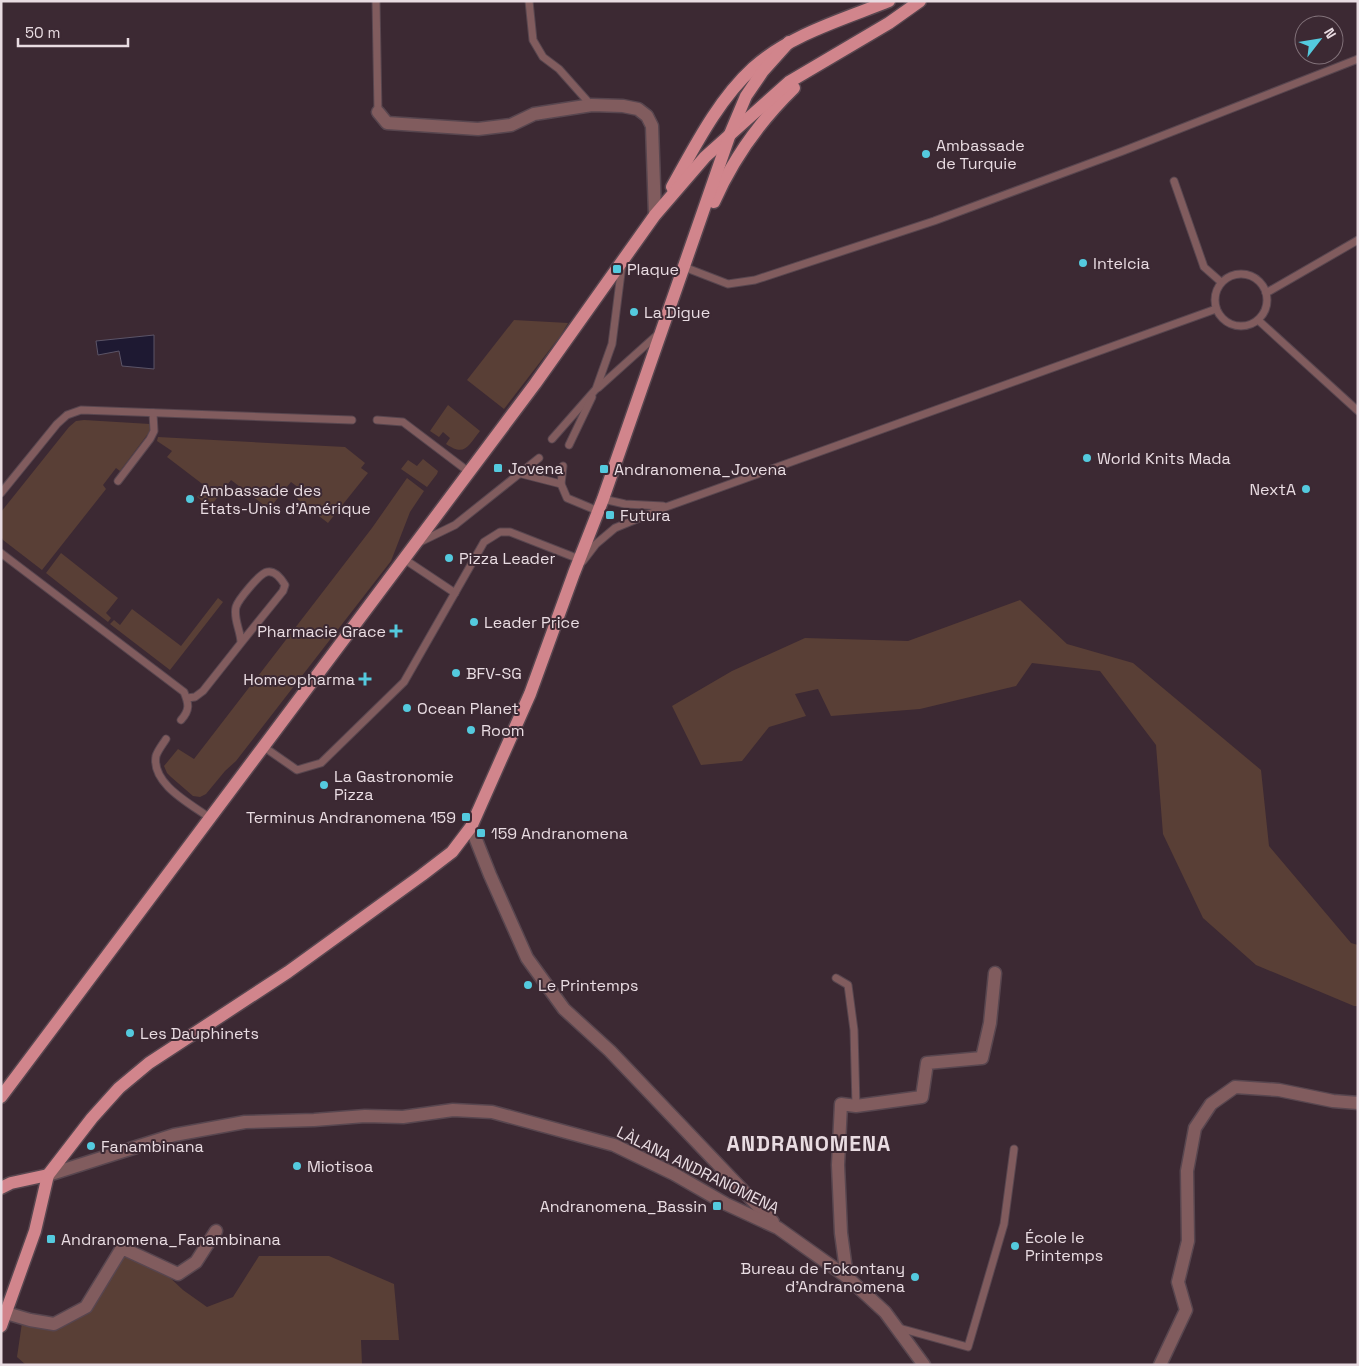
<svg xmlns="http://www.w3.org/2000/svg" width="1359" height="1366" viewBox="0 0 1359 1366" font-family="'Space Grotesk',sans-serif">
<rect width="100%" height="100%" fill="#3c2933"/>
<!-- green -->
<g fill="#593f36">
<path d="M514,320l54,3 -7,12 -57,74 -37,-29z"/>
<path d="M448,405l32,26c-12,15 -15,26 -34,13l4,-6 -7,-6 -4,5 -9,-6z"/>
<path d="M84,420l66,4v7l-30,40 -4,-3 -13,17 3,4 -64,81 -39,-30 -2,-4v-24l68,-85 7,-6z"/>
<path d="M158,437l187,10 20,16 -4,5 7,5 -40,50 -31,-24 6,-8 -12,-9 -22,27 -38,-29 -21,27 -13,-10 8,-11 -38,-29 5,-6 -15,-10z"/>
<path d="M423,459l15,12 -1,3 -10,13 -26,-18 7,-9 9,6z"/>
<path d="M407,478l17,13 -14,21 -19,49 -155,200 -11,10 -19,23 -6,3 -7,-1 -22,-19 -4,-4 -3,-7 14,-17 16,10 178,-231z"/>
<path d="M61,553l57,45 -12,15 5,5 -3,4 -62,-49z"/>
<path d="M218,598l5,4 -53,68 -60,-46 4,-4 6,5 12,-16 49,37z"/>
<path d="M1020,600l47,44 66,19 128,107 8,76 82,97 7,2v61h-4l-98,-41 -53,-47 -40,-84 -7,-89 -56,-74 -68,-8 -16,23 -96,23 -89,7 -13,-27 -23,5 11,22 -37,11 -27,34 -41,4 -29,-59 60,-35 73,-33 103,3z"/>
<path d="M121,1252l45,22 17,16 24,17 26,-10 26,-41h70l65,28 5,56h-38l1,25h-336l-9,-8 6,-41 35,11 28,-21z"/>
</g>
<!-- water -->
<path fill="#1e1932" stroke="#5b5467" d="M154,335v34l-32,-3 -3,-15 -21,4 -2,-14z"/>
<g fill="none" stroke-linecap="round" stroke-linejoin="round">
<!-- service casing -->
<g stroke="#58464f" stroke-width="9">
<g id="service">
<path d="M376,1l2,111"/>
<path d="M529,1l4,39 10,17 16,12 32,36"/>
<path d="M1174,181l30,86 17,15"/>
<path d="M684,267l44,17 27,-4 179,-59 189,-70 235,-92"/>
<circle cx="1241" cy="300" r="26"/>
<path d="M1266,293l92,-53"/>
<path d="M1258,320l100,91"/>
<path d="M598,388l59,-53"/>
<path d="M377,420l26,2 66,50"/>
<path d="M552,439l44,-50 16,-45 10,-79"/>
<path d="M569,445l23,-48"/>
<path d="M563,466l-2,18 6,14 31,13"/>
<path d="M518,473l43,11"/>
<path d="M118,481l32,-42 4,-8 -1,-18"/>
<path d="M1,493l56,-69 10,-9 14,-5 271,10"/>
<path d="M603,499l22,5 38,2"/>
<path d="M420,542l35,-17 84,-67"/>
<path d="M1,553l183,139c5,12 6,18 -3,28"/>
<path d="M404,559l51,34"/>
<path d="M583,561l13,-17 19,-16 51,-21 550,-198"/>
<path d="M187,698l8,-1 8,-6 38,-48c0,-12 -8,-24 -5,-36 2,-7 24,-34 31,-35 8,-2 15,8 18,13l-2,6 -42,52"/>
<path d="M166,739c-3,5 -8,11 -10,17 -5,28 35,48 54,62"/>
<path d="M264,747l33,23 24,-7 83,-81 80,-140 16,-10h10l69,27"/>
<path d="M836,978l12,7 6,45 2,76"/>
<path d="M899,1328l69,19 36,-123 10,-75"/>
</g>
</g>
<!-- minor casing -->
<g stroke="#58464f" stroke-width="15">
<g id="minor">
<path d="M378,112l9,11 91,6 33,-4 23,-11 58,-9 31,1 15,3 9,7 5,10 3,89"/>
<path d="M847,1277l-6,-44 -3,-68 3,-61 15,2 66,-9 5,-34 55,-5 8,-35 5,-50"/>
<path d="M6,1313l24,7 24,4 32,-17 36,-59 56,26 18,-12 20,-31"/>
<path d="M1160,1365l26,-55 -8,-28 10,-41 -1,-70 8,-43 16,-24 24,-17 44,3 54,11 25,2"/>
</g>
</g>
<!-- tertiary casing -->
<g stroke="#58464f" stroke-width="15">
<g id="tertiary">
<path d="M471,827l19,48 37,83 37,51 46,42 163,171"/>
<path d="M48,1175l126,-40 71,-13 69,-2 51,-4 38,1 50,-7 39,2 122,33 60,29 52,30 52,24 69,49 38,35 39,53"/>
</g>
</g>
<!-- primary casing -->
<g stroke="#58464f" stroke-width="15">
<g id="primary">
<path d="M672,187c23,-41 46,-87 81,-119 36,-33 91,-49 136,-67"/>
<path d="M714,202c19,-43 46,-81 80,-114"/>
<path d="M1,1097l534,-713 120,-169 50,-58 84,-75 100,-59 31,-22"/>
<path d="M1,1188l10,-5 37,-8"/>
<path d="M1,1326l34,-95 13,-56 44,-57 27,-30 30,-25 139,-91 134,-97 30,-23 19,-25 59,-133 44,-121 29,-74 127,-365 16,-38 17,-25 26,-29"/>
</g>
</g>
<!-- service -->
<use href="#service" stroke="#815c5e" stroke-width="7"/>
<!-- minor -->
<use href="#minor" stroke="#815c5e" stroke-width="12"/>
<!-- tertiary -->
<use href="#tertiary" stroke="#815c5e" stroke-width="12"/>
<!-- primary -->
<use href="#primary" stroke="#d1858c" stroke-width="12"/>
</g>
<!-- markers -->
<g fill="#54cade" stroke="#3c2933" stroke-width="2">
<circle cx="926" cy="154" r="5"/>
<circle cx="1083" cy="263" r="5"/>
<rect x="612" y="264" width="10" height="10" rx="2.5"/>
<circle cx="634" cy="312" r="5"/>
<circle cx="1087" cy="458" r="5"/>
<rect x="493" y="463" width="10" height="10" rx="2.5"/>
<rect x="599" y="464" width="10" height="10" rx="2.5"/>
<circle cx="1306" cy="489" r="5"/>
<circle cx="190" cy="499" r="5"/>
<rect x="605" y="510" width="10" height="10" rx="2.5"/>
<circle cx="449" cy="558" r="5"/>
<circle cx="474" cy="622" r="5"/>
<path d="M393.5 623.5h5v5h5v5h-5v5h-5v-5h-5v-5h5z"/>
<circle cx="456" cy="673" r="5"/>
<path d="M362.5 671.5h5v5h5v5h-5v5h-5v-5h-5v-5h5z"/>
<circle cx="407" cy="708" r="5"/>
<circle cx="471" cy="730" r="5"/>
<circle cx="324" cy="785" r="5"/>
<rect x="461" y="812" width="10" height="10" rx="2.5"/>
<rect x="476" y="828" width="10" height="10" rx="2.5"/>
<circle cx="528" cy="985" r="5"/>
<circle cx="130" cy="1033" r="5"/>
<circle cx="91" cy="1146" r="5"/>
<circle cx="297" cy="1166" r="5"/>
<rect x="712" y="1201" width="10" height="10" rx="2.5"/>
<rect x="46" y="1234" width="10" height="10" rx="2.5"/>
<circle cx="1015" cy="1246" r="5"/>
<circle cx="915" cy="1277" r="5"/>
</g>
<g text-anchor="middle" dominant-baseline="central" stroke-width="4" stroke-linejoin="round" paint-order="stroke">
<!-- poi labels -->
<g font-size="16" fill="#e9dce2" stroke="#3c2933" text-anchor="start">
<text x="936" y="145">Ambassade<tspan x="936" dy="18">de Turquie</tspan></text>
<text x="1093" y="263">Intelcia</text>
<text x="627" y="269">Plaque</text>
<text x="644" y="312">La Digue</text>
<text x="1097" y="458">World Knits Mada</text>
<text x="508" y="468">Jovena</text>
<text x="614" y="469">Andranomena_Jovena</text>
<text x="1296" y="489" text-anchor="end">NextA</text>
<text x="200" y="490">Ambassade des<tspan x="200" dy="18">États-Unis d'Amérique</tspan></text>
<text x="620" y="515">Futura</text>
<text x="459" y="558">Pizza Leader</text>
<text x="484" y="622">Leader Price</text>
<text x="386" y="631" text-anchor="end">Pharmacie Grace</text>
<text x="466" y="673">BFV-SG</text>
<text x="355" y="679" text-anchor="end">Homeopharma</text>
<text x="417" y="708">Ocean Planet</text>
<text x="481" y="730">Room</text>
<text x="334" y="776">La Gastronomie<tspan x="334" dy="18">Pizza</tspan></text>
<text x="456" y="817" text-anchor="end">Terminus Andranomena 159</text>
<text x="491" y="833">159 Andranomena</text>
<text x="538" y="985">Le Printemps</text>
<text x="140" y="1033">Les Dauphinets</text>
<text x="101" y="1146">Fanambinana</text>
<text x="307" y="1166">Miotisoa</text>
<text x="707" y="1206" text-anchor="end">Andranomena_Bassin</text>
<text x="1025" y="1237">École le<tspan x="1025" dy="18">Printemps</tspan></text>
<text x="61" y="1239">Andranomena_Fanambinana</text>
<text x="905" y="1268" text-anchor="end">Bureau de Fokontany<tspan x="905" dy="18">d'Andranomena</tspan></text>
</g>
<!-- street labels -->
<g font-size="16" fill="#e9dce2" stroke="#3c2933">
<text transform="translate(698 1170) rotate(26)">LÀLANA ANDRANOMENA</text>
</g>
<!-- district labels -->
<g font-size="21" font-weight="bold" letter-spacing="1" fill="#e9dce2" stroke="#3c2933">
<text x="809" y="1143">ANDRANOMENA</text>
</g>
</g>
<!-- border -->
<rect width="1359" height="1366" fill="none" stroke="#e9dce2" stroke-width="5"/>
<!-- north arrow -->
<g transform="translate(1319 40) rotate(59)"><circle r="24" fill="#3c2933" stroke="#817179"/>
<path d="M0-4L9 19L0 12L-9 19Z" fill="#54cade"/>
<text y="-8" font-size="14" font-weight="bold" text-anchor="middle" fill="#e9dce2">N</text>
</g>
<!-- scale -->
<path d="M18 38v8h110v-8" fill="none" stroke="#e9dce2" stroke-width="2.5"/>
<text x="25" y="38" font-size="15" fill="#e9dce2" stroke="#3c2933" stroke-width="4" paint-order="stroke">50 m</text>
</svg>
